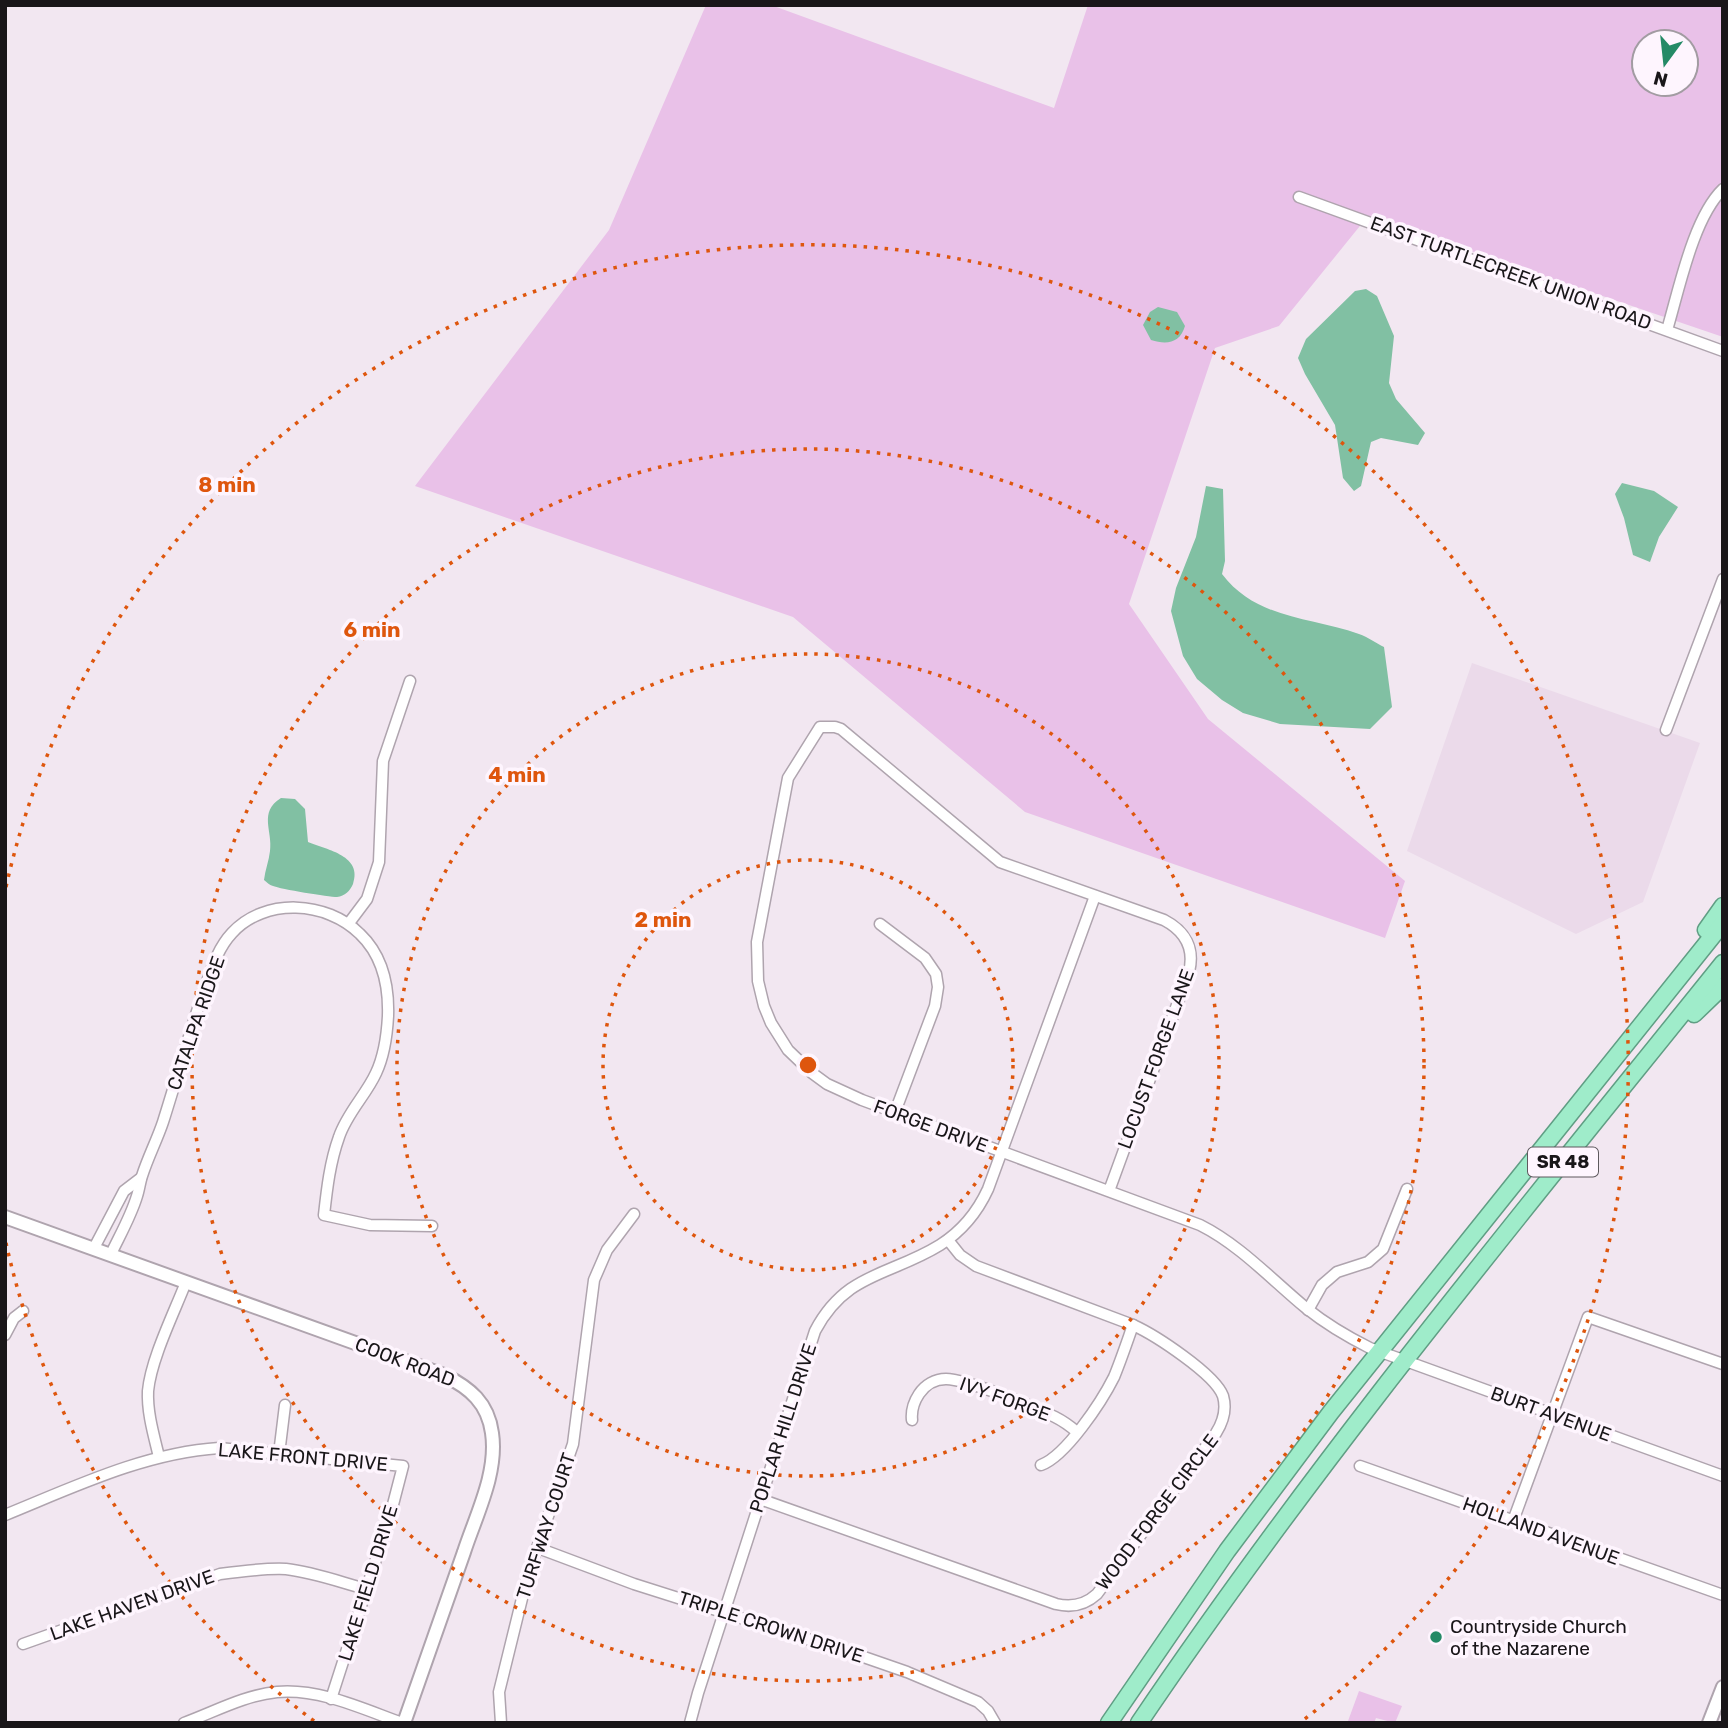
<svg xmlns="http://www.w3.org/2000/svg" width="1728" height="1728" viewBox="0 0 1728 1728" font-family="Rubik,sans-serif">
<rect width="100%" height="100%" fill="#f2e7f1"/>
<!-- built -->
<path fill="#ebdaea" d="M1472,663l228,80 -57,159 -67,32 -169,-83z"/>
<!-- green -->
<g fill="#e9c1e8" fill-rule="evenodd">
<path d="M706,5h65l283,103 34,-103h635v332l-355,-121 -89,110 -64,22 -86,256 79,115 197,162 -20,57 -360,-126 -232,-195 -378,-131 194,-256zM1644,42h42v42h-42z"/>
<path d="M1359,1691l43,15 -7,17 -19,-5 -2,5 -26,-2z"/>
</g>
<!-- water -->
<g fill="#81c0a3">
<path d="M1366,289l11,7 17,40 -5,47 7,16 29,34 -7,12 -37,-7 -10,4 -10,44 -7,5 -11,-13 -8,-53 -30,-51 -7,-16 8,-19 49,-48z"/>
<path d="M1158,307l19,5 8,14c-5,17 -18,19 -34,14l-8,-15 7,-13z"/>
<path d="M1622,483l32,8 24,16 -19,30 -9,25 -17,-7 -9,-37 -9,-24z"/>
<path d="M1206,486l17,3 2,72 -3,13c34,45 88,43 137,60 9,3 17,9 25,13l8,60 -22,22 -90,-5 -37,-11 -21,-13 -25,-21 -14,-23 -12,-45 5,-23 20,-51z"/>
<path d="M281,798l14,1 10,10 3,33c20,8 55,14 45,42 -3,7 -8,12 -16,13 -8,0 -57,-8 -64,-11 -4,-1 -6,-4 -9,-6 1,-10 5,-19 6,-29 3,-20 -12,-39 11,-53z"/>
</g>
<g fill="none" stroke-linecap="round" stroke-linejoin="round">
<!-- minor casing -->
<g stroke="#afa4ae" stroke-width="13">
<g id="minor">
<path d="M1299,197l424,154"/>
<path d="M1667,330c12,-40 26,-112 56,-141"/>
<path d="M1666,730l57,-151"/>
<path d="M349,923l18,-24 12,-37 4,-101 27,-80"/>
<path d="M880,924l45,34 11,16 2,13 -3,19 -40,106"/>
<path d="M1109,1191l80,-219c6,-24 -4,-41 -25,-52l-164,-58 -159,-133 -6,-2h-15l-32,51 -31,164 1,39 6,25 7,17 17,27 24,23 15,11 35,16 338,125c40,20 72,55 106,83 20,16 42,29 64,40l353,128"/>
<path d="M94,1248l30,-57 17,-13"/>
<path d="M111,1254c9,-19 20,-38 26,-58 2,-6 3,-14 5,-20 6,-19 15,-36 21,-54 14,-44 26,-88 41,-132 7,-19 13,-41 28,-57 33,-36 95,-32 128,1 22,21 29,52 28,82 -1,19 -4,40 -12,57 -10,22 -29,40 -37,64 -9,25 -12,51 -15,78l46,10 62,1"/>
<path d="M1308,1310l14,-25 15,-13 31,-10 15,-13 24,-60"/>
<path d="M5,1335l9,-17 9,-7"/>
<path d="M912,1420c-1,-10 1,-17 7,-26 6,-9 16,-15 27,-15 20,0 89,28 109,38 8,4 15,9 22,15"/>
<path d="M279,1454l6,-49"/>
<path d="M159,1457c-5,-21 -12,-44 -11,-66 3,-32 26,-78 38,-109"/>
<path d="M1041,1465c25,-9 61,-64 73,-88 7,-17 13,-35 19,-52"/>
<path d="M1360,1466l363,129"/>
<path d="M760,1499l296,105c16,4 29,1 41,-10l119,-161c7,-11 11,-23 7,-37 -8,-22 -68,-61 -90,-71l-157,-59 -16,-11 -12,-15"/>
<path d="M5,1515c69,-28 139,-62 214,-67l184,18 -13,50 -59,183"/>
<path d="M1513,1521l75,-204 135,47"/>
<path d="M538,1548l96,36 224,71 49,17 71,30 10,9 7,12"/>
<path d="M23,1644l197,-70c22,-3 44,-6 66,-5 27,3 54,13 80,20"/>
<path d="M184,1723c30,-11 61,-28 93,-31 42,-4 86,17 125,31"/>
<path d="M501,1723l-2,-31 29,-118 45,-130 21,-164 13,-30 27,-36"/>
<path d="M690,1723l8,-30 117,-362c31,-59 75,-55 125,-86 22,-14 37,-32 48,-56l107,-293"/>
</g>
</g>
<!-- tertiary casing -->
<g stroke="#afa4ae" stroke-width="16">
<g id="tertiary">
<path d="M5,1217l439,158c26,13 44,28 48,58 6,40 -16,82 -28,119 -20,57 -40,114 -60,171"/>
<path d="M1709,1723l14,-36"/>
</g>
</g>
<!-- trunk casing -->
<g stroke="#609e84" stroke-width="19">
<g id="trunk">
<path d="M1706,930l17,-24"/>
<path d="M1694,1014l29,-28"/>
<path d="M1109,1723l118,-172 104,-139 392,-489"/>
<path d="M1139,1723c179,-265 384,-511 584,-760"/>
</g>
</g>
<!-- minor -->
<use href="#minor" stroke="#fff" stroke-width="10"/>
<!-- tertiary -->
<use href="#tertiary" stroke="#fff" stroke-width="12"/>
<!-- trunk -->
<use href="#trunk" stroke="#9fecca" stroke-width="16"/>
</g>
<!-- distance rings -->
<g fill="none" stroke="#de560d" stroke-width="3.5" stroke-dasharray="3.5 7">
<circle cx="808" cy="1065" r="205"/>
<circle cx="808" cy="1065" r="411"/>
<circle cx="808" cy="1065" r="616"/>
<path d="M314 1721A821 821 0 0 1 6 1243M6 887A821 821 0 1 1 1302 1721"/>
</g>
<!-- markers -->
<circle fill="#248a66" stroke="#fef5fe" stroke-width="2.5" cx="1436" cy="1637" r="7"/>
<g text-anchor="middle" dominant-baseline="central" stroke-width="7" stroke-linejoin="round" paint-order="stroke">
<!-- shield labels -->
<rect fill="#fef5fe" stroke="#5e595e" stroke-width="2" x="1528" y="1147.5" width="70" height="29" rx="5"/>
<g font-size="18" font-weight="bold" fill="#191619">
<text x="1563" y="1162">SR 48</text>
</g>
<!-- street labels -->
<g font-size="19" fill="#191619" stroke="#fef5fe">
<text transform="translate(1511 273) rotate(20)">EAST TURTLECREEK UNION ROAD</text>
<text transform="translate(196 1023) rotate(-71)">CATALPA RIDGE</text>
<text transform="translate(1156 1059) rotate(-70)">LOCUST FORGE LANE</text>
<text transform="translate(931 1126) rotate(20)">FORGE DRIVE</text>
<text transform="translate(405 1362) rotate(21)">COOK ROAD</text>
<text transform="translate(1005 1399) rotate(20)">IVY FORGE</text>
<text transform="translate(1551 1414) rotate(20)">BURT AVENUE</text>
<text transform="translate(783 1428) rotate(-72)">POPLAR HILL DRIVE</text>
<text transform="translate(303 1457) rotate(5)">LAKE FRONT DRIVE</text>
<text transform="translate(1157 1512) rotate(-53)">WOOD FORGE CIRCLE</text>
<text transform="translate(546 1526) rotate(-72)">TURFWAY COURT</text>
<text transform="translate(1541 1531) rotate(20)">HOLLAND AVENUE</text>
<text transform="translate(368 1583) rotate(-73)">LAKE FIELD DRIVE</text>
<text transform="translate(132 1605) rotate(-20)">LAKE HAVEN DRIVE</text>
<text transform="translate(771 1627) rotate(18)">TRIPLE CROWN DRIVE</text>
</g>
<!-- poi labels -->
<g font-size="19" fill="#191619" stroke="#fef5fe" text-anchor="start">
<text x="1450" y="1626">Countryside Church<tspan x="1450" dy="22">of the Nazarene</tspan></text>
</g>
</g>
<circle cx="808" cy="1065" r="10" fill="#de560d" stroke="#fef5fe" stroke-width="3.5"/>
<g font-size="21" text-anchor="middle" font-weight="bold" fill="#de560d" stroke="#fef5fe" stroke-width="7" stroke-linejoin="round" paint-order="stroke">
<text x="227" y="492">8 min</text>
<text x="372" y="637">6 min</text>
<text x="517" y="782">4 min</text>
<text x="663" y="927">2 min</text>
</g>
<!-- border -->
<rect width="1728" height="1728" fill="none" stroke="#191619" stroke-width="14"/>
<!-- north arrow -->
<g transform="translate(1665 63) rotate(195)"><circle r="33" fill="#fef5fe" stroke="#a29ca2" stroke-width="2"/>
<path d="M0-5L12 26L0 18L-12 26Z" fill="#248a66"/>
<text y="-10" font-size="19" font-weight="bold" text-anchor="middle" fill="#191619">N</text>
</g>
</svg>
